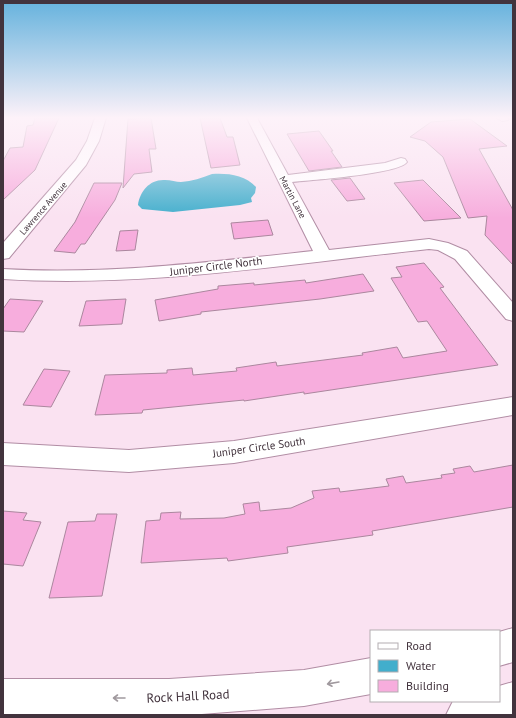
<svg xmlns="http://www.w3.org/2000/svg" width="516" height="718" viewBox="0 0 516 718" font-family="'PT Sans',sans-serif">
<rect width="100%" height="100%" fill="#fae2f1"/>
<!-- water -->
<path fill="#42aecc" d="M212,174c16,-1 33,1 44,13l-1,6 -4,5 1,4 -12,3 -67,7 -31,-3 -4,-4c2,-14 12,-26 27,-25 6,0 11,2 16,2 11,-1 21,-4 31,-8z"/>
<!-- building -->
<g fill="#f7addd" stroke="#ab879e">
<path d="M35,118h24l-24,52 -32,30v-39l7,-13 13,-1 4,-21 6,-1z"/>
<path d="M151,118l5,31h-7l3,23 -18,2 -11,14 5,-69z"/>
<path d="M200,118h20l7,19h6l7,28 -29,3z"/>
<path d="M470,119l37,27 -28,3 34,61v55l-28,-30 2,-19 -19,2 -25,-61 -18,-16 -15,-4 21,-15z"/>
<path d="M319,131l14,20h-2l11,16 -33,4 -22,-37z"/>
<path d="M350,178l15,21 -18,2 -16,-21z"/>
<path d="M423,180l38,38 -37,3 -30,-38z"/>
<path d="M94,183h28l-7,17 -30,44h-4l-6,9 -21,-2 21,-29z"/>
<path d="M268,220l5,15 -39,4 -3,-16z"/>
<path d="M138,230l-3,20 -19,1 4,-20z"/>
<path d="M424,263l20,24 -4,1 58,77 -194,29v-2l-60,9v-1l-101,10 -1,3 -47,2 10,-40 62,-2v-3l25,-2 1,7 44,-4 -1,-3 40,-6 1,4 86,-11 -1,-2 35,-6 6,11 44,-7 -20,-30 -9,1 -27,-44 11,-1 -6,-10z"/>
<path d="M363,274l11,17 -54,8 -119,13v2l-42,7 -4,-21 63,-11v-3l36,-3v2l51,-5 1,3z"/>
<path d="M10,299l33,2 -19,31 -21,-1v-22z"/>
<path d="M126,299l-4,25 -43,2 7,-25z"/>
<path d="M44,369l26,2 -19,36 -28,-2z"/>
<path d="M513,465v42l-141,24 1,4 -86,12 1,6 -60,8 -1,-3 -86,5 5,-42 14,-1 1,-7 20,-1 -1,7 44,-1 21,-4 -2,-10 16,-2 1,9 31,-3 23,-10 -2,-7 27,-3 1,4 49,-6 -3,-7 17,-3 3,7 36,-5 -1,-3 14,-2 -2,-4 17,-3 4,6z"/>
<path d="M3,511l24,2 -4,7 18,2 -18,44 -20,-2z"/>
<path d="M97,514h20l-15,82 -53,2 19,-76 27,-1z"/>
</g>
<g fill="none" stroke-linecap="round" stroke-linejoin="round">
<!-- minor casing -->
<g stroke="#b18da4" stroke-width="2">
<g id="minor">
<path d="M247,118h10l31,57 97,-12 16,-5 4,1 2,3c-8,12 -96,18 -115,20l37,68 100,-11 19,4 19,8 46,52v18l-7,-2 -51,-60 -17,-9 -9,-1c-141,15 -284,39 -426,30v-10c104,6 207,-7 310,-18z"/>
<path d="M497,118h12l-1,2 -6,1z"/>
<path d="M513,397v18l-279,48 -105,9 -126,-7v-22l126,7 105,-9z"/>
</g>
</g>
<!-- tertiary casing -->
<g stroke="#b18da4" stroke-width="2">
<path id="tertiary" d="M95,118h11l-7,23 -13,24 -77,93 -6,1v-16l73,-83 11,-19z"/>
</g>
<!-- secondary casing -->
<g stroke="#b18da4" stroke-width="2">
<g id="secondary">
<path d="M513,628v34l-14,4v-34z"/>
<path d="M371,658v36l-67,12 -115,9h-186v-36h166l135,-9z"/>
<path d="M513,682v33h-67l7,-14h46v-15z"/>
</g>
</g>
<!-- minor -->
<use href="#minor" fill="#fff" fill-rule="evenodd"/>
<!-- tertiary -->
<use href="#tertiary" fill="#fff" fill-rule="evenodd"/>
<!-- secondary -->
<use href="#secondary" fill="#fff" fill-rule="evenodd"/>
</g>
<!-- one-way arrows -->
<defs><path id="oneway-shaft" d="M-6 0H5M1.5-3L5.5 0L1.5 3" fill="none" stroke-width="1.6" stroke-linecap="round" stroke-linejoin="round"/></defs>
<g stroke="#a0999e">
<use href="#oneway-shaft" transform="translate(333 683) rotate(170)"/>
<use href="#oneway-shaft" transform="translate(119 698) rotate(-180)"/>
</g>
<!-- sky -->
<linearGradient id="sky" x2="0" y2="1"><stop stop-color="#65b2dd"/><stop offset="0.54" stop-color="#fdf2f9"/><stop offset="1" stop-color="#fdf2f9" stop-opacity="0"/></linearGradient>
<rect width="516" height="218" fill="url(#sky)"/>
<g text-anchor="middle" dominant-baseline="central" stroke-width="3" stroke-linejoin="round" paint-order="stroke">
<!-- far-street labels -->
<g font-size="9" fill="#42333d" stroke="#fff">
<text transform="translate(293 197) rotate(62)">Martin Lane</text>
<text transform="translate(43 208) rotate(-49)">Lawrence Avenue</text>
</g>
<!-- street labels -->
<g font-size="11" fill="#42333d" stroke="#fff">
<text transform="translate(216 266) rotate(-7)">Juniper Circle North</text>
<text transform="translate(259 447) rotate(-8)">Juniper Circle South</text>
</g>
<!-- near-street labels -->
<g font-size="13" fill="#42333d" stroke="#fff">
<text transform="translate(188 696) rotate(-3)">Rock Hall Road</text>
</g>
</g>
<!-- border -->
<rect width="516" height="718" fill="none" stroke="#42333d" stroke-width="8"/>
<!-- legend -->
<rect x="370" y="630" width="130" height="72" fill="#ffffff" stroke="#b3adb1"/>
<rect x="378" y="643" width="20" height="6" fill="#ffffff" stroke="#b3adb1"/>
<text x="406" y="650" font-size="12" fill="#42333d">Road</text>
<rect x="378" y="660" width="20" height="12" fill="#42aecc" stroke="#b3adb1"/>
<text x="406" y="670" font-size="12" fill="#42333d">Water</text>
<rect x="378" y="680" width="20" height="12" fill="#f7addd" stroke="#b3adb1"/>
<text x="406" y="690" font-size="12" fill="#42333d">Building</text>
</svg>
